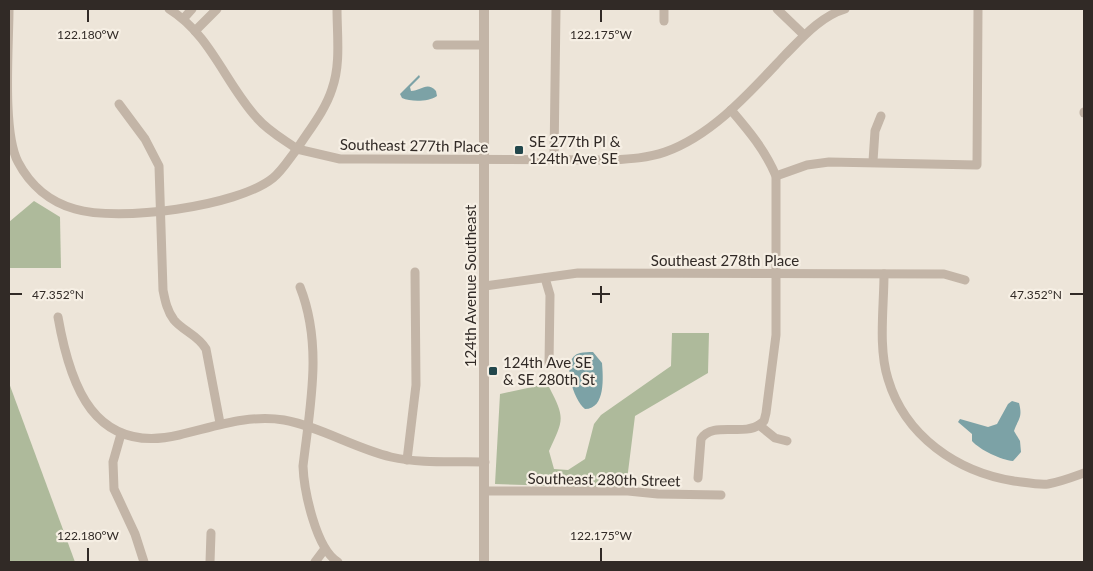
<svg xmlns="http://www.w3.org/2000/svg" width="1093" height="571" viewBox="0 0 1093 571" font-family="Lato,sans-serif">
<rect width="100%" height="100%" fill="#ede5d9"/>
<!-- green -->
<g fill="#aeba9b">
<path d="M34,201l26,16 1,51h-52v-46z"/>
<path d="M672,333h37l-1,40 -73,43 -9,72 -131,-4 5,-90 37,-8 12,1c17,32 14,33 0,64l5,18 14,1 17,-11 9,-35 7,-9 70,-49z"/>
<path d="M9,383l66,179h-66z"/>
</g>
<!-- water -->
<g fill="#7ca2a6">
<path d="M419,75l1,2 -10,10 1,4c10,0 16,-10 25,0l1,5c-9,6 -26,6 -35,2l-2,-4z"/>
<path d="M593,352l9,11c1,13 4,46 -17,46 -11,-8 -26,-51 -5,-56 4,-1 9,-1 13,-1z"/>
<path d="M1012,401l7,2c4,15 -1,16 -5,28l6,10 1,11 -8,9c-12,-1 -33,-11 -41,-20v-7l-14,-12 2,-3 28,8 9,-3 11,-20z"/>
</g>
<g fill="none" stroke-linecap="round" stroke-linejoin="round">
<!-- minor -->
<g stroke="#c3b5a7" stroke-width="9">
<path d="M9,9c0,37 -7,123 9,153 12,23 32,40 57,47 43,13 162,-2 198,-31 9,-7 16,-19 24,-29l43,10h26l246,1c18,-1 36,-2 53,-8 48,-17 86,-61 120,-97 17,-17 36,-39 60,-46"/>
<path d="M169,9c42,26 56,74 88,109 11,13 26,21 40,31 12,-19 28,-38 35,-60 9,-25 5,-54 5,-80"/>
<path d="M777,9l27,26"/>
<path d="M184,18l8,-9"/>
<path d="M664,21v-12"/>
<path d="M195,31l22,-22"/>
<path d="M437,45h47"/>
<path d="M119,104l26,35 14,27 4,124c2,10 4,21 11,30 9,11 24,15 32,29l14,74"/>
<path d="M731,110c18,21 34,40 45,66v159l-10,78 -2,8 -5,4"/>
<path d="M1084,112v1"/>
<path d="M554,159l2,-150"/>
<path d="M873,161l2,-30 6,-15"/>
<path d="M776,176l31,-11 22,-3 148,3 1,-156"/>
<path d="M884,274c0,33 -6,73 4,105 17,57 69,93 126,102 10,1 23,4 34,3 12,-2 25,-7 36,-11"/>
<path d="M545,278l5,17 -1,69"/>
<path d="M485,286l93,-13 366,1 21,6"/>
<path d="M300,287c23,58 10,119 3,179 1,25 13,83 35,96"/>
<path d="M58,317c12,69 36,138 121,118 35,-8 69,-21 105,-15 37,7 70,28 107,37 30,7 64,4 94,5"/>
<path d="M121,434l-8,28 1,27 21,45 9,28"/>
<path d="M407,460l9,-75 -1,-113"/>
<path d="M698,478l3,-39c11,-18 42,-3 58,-14l16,13 12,3"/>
<path d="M485,491h143l30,3 63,1"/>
<path d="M210,562l1,-29"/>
<path d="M315,562l9,-12"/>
</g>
<!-- tertiary -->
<path stroke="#c3b5a7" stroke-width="10" d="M484,9v553"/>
</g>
<!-- ticks -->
<path fill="none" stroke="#312a26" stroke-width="2" d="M88,10v12M601,10v12M601,286v17M10,294h12M592,294h18M1070,294h13M88,548v13M601,548v13"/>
<!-- markers -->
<g fill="#22474c" stroke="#f6efe4" stroke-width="2">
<rect x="514" y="145" width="10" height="10" rx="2.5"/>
<rect x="488" y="366" width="10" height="10" rx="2.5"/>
</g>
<g text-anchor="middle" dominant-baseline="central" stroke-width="4.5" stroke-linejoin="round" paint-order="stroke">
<!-- poi labels -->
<g font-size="15" fill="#312a26" stroke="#f6efe4" text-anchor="start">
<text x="529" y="141">SE 277th Pl &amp;<tspan x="529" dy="17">124th Ave SE</tspan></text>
<text x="503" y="362">124th Ave SE<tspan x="503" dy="17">&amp; SE 280th St</tspan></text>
</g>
<!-- street labels -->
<g font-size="15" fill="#312a26" stroke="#f6efe4">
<text transform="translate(414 145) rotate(1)">Southeast 277th Place</text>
<text x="725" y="260">Southeast 278th Place</text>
<text transform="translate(470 286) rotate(-90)">124th Avenue Southeast</text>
<text transform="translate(604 479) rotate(1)">Southeast 280th Street</text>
</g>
</g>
<g font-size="12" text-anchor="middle" fill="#312a26" stroke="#f6efe4" stroke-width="4.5" stroke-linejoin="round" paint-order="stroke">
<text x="88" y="39">122.180°W</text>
<text x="601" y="39">122.175°W</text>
<text x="58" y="299">47.352°N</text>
<text x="1036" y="299">47.352°N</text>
<text x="88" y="540">122.180°W</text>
<text x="601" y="540">122.175°W</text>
</g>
<!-- border -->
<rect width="1093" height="571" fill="none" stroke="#312a26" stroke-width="20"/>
</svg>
